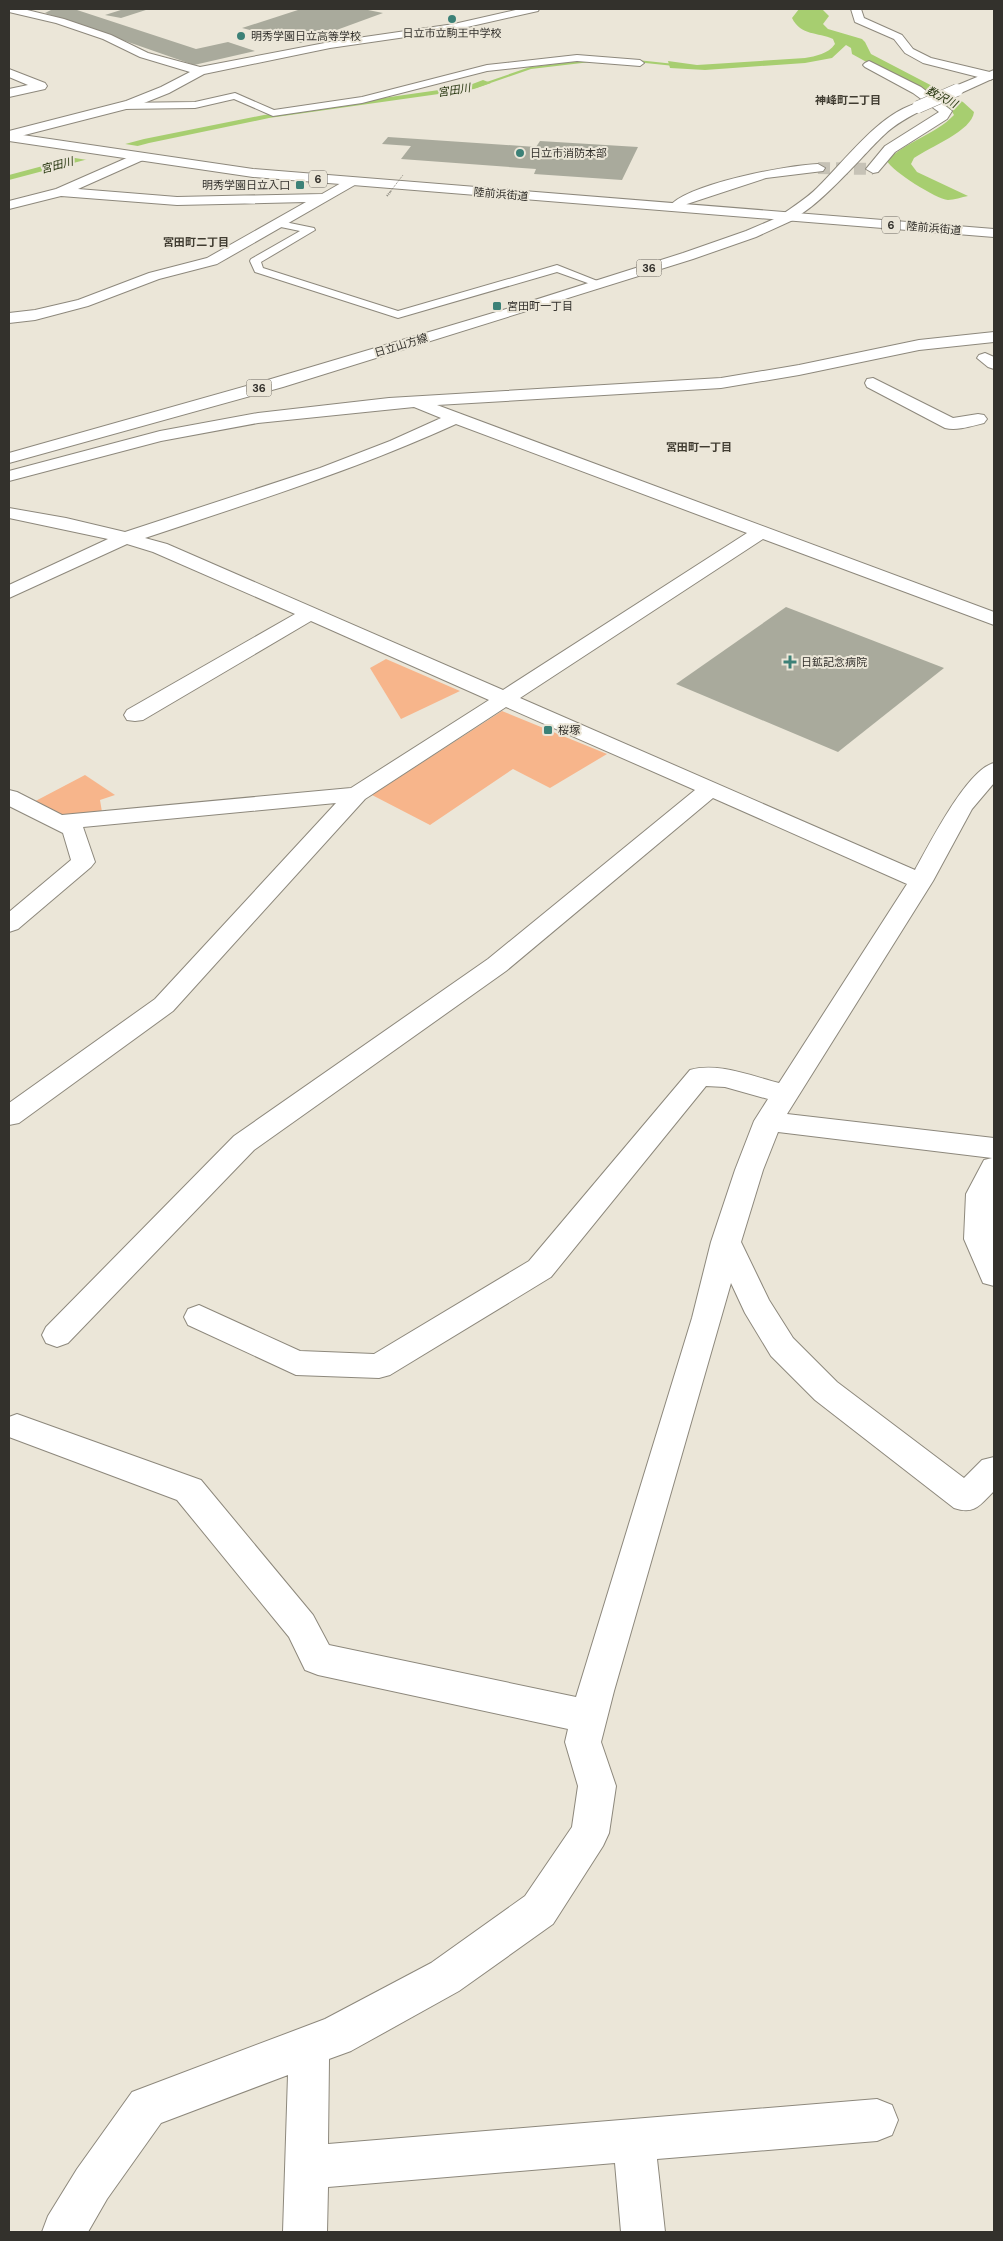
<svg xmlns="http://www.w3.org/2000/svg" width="1003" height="2241" viewBox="0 0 1003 2241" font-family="'DM Sans','Noto Sans JP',sans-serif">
<rect width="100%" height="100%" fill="#ebe6d8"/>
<!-- green -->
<g fill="#f7b58b">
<path d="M386,659l74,32 -59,28 -31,-51z"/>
<path d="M502,711l105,43 -57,34 -37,-19 -83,56 -58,-30z"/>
<path d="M85,775l30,20 -15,5 3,18 -45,4 -32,-16z"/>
</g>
<!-- water -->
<g fill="#a7ce70">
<path d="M799,9h23l7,7 -6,8 5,5 34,10 3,3 6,12 92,48 11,10c-2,19 -44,35 -60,46l-3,6 6,8 51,24c-6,1 -14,4 -20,4 -12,-1 -56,-29 -61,-39 19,-20 48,-26 67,-46l-4,-7 -98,-54 -1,-6 -5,-3 -14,13 -27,5 -100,7 -35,-2 -2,-7 29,4 108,-7c11,-2 23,-4 30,-14l-2,-5c-15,-7 -32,-3 -41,-21z"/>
<path d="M483,80l8,3 -17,6 -205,29 -120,25 -140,37v-5l135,-36 120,-24 203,-29z"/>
</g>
<!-- pier -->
<path fill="#ebe6d8" d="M119,143l25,4 -51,14 -24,-4z"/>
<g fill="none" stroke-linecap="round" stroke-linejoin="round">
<!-- stream -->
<g fill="#a7ce70" fill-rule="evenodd">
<path d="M597,59l2,2 -68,8 -55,19 -4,-1 58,-20z"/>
<path d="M628,59l56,6 2,1 -2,1 -58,-6z"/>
</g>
</g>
<!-- building -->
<g fill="#a9aa9c">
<path d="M53,9h21l122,40 32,-7 27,9 -61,14 -149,-52z"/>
<path d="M124,9h25l-28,9 -16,-3z"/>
<path d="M301,9h62l20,4 -82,30 -59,-15z"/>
<path d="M388,137l148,10 4,-6 98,6 -16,33 -88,-6 2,-5 -135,-10 10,-13 -29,-2z"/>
<path d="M786,607l158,61 -106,84 -162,-68z"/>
</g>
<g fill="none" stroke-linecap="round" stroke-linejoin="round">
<!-- minor-tunnel -->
<path stroke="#c6c2b6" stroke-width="12" stroke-dasharray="12 6" stroke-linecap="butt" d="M818,168l55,1"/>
<!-- service casing -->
<g stroke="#8d887c" stroke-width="2">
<g id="service">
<path d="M577,55l63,5 4,3 -4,3 -63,-5 -90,10 -125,32 -89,13 -39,-17 -39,9 -75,1 -4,-3 4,-3 75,-1 40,-9 39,17 88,-13 125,-32z"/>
<path d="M280,221l34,7 1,2 -54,32 2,6 135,43 159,-46 48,19 -1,2h-8l-39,-14 -159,46 -143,-46 -5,-11 1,-2 49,-28 -24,-5 -1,-2z"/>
</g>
</g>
<!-- minor casing -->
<g stroke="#8d887c" stroke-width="2">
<g id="minor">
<path d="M9,9h14l41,10 47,16 37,18 52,14 130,-25 124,-18 66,-15h19l-1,2 -84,19 -124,18 -126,26 -35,19 -35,14 -125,32v-8l117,-30 35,-14 29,-15 -50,-15 -37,-18 -47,-16 -47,-11z"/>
<path d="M851,9h10l3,9 38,17 11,14 18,9 63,15v5l-4,2 -67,-17 -18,-10 -11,-14 -39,-17z"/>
<path d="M869,61l52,26 31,24 -5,8 -52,33 -17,20 -5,1 -7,-4 19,-23 54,-34 -26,-19 -48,-26 -2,-2 2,-2z"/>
<path d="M9,69l36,14 2,3 -2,3 -36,8v-8l19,-4 -19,-8z"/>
<path d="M138,153l5,1 2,3 -2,3 -65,29 99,8 145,-3 26,-15 5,-1 7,4 -143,82 -58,15 -71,27 -53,14 -26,3v-10l26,-3 43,-10 71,-27 58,-15 99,-56 -129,3 -116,-9 -52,13v-8l47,-12z"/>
<path d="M818,164l7,4 -2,3 -57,7 -79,26 -6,6h-10l-2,-3c17,-23 119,-42 149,-43z"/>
<path d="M994,332v10l-75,8 -120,25 -78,13 -284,17 557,207v13l-231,-86 -243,159 395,172c14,-25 52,-101 79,-107v20l-22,26 -39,72 -146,233 207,24v148l-11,-3 -19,-44 2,-45 18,-34 8,-2 -214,-26 -15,38 -22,72 28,58 24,38 44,44 127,96 18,-18 12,-3v34c-14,14 -19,24 -40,17l-139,-108 -44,-44 -26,-43 -14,-30 -117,408 -13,51 15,44 -7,47 -6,13 -50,78 -94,67 -108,60 -22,8 -1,85 549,-45 15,6 6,15 -6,15 -15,6 -220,18 8,73h-44l-6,-69 -287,24 -1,45h-44l5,-157 -127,48 -54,76 -19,33h-46l6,-16 29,-47 55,-77 193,-73 106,-56 94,-67 47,-69 6,-41 -13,-44 3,-13 -250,-54 -13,-5 -16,-33 -112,-137 -168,-63v-20l8,-3 184,66 112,135 16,30 247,52 116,-379 19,-76 24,-72 19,-49 14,-22 -43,-12 -19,-1 -155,191 -161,98 -11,3 -83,-3 -108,-50 -4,-8 4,-8 11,-4 101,46 74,3 155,-93 161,-191c28,-8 61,6 89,13l128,-199 -194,-86 -207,173 -252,179 -186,193 -11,4 -11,-4 -4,-8 4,-8 188,-191 254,-177 207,-169 -189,-83 -141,92 -192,212 -154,112 -10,2v-22l146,-104 181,-196 -253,24 12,35 -4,5 -73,62 -9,3v-20l62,-52 -8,-27 -54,-27v-16l8,2 45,23 289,-27 138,-88 -178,-79 -168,99 -8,1 -8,-1 -3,-5 3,-5 168,-96 -142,-62 -26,-8 -118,54v-13l99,-46 -99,-21v-10l57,10 59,14 195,-64 70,-27 51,-23 -27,-11 -156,16 -97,18 -152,40v-10l151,-40 98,-18 131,-15 332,-20 78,-13 120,-25zM456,424l291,109 -244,157 -336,-146 -22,-6c105,-35 210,-68 311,-114z"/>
<path d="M985,353l9,4v12l-6,-2 -11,-9 2,-3z"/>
<path d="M873,378l80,40 25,-4 6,1 3,4 -3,4c-12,3 -27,8 -39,5l-78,-41 -2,-4 2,-4z"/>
</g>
</g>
<!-- tertiary casing -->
<g stroke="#8d887c" stroke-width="2">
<g id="tertiary">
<path d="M994,70v8l-33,15 -4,1 -6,-4 2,-3z"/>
<path d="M918,103l4,1 2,3 -2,3c-13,7 -27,14 -38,25 -18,16 -79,90 -101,85l-2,-3 2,-3c11,-8 24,-16 34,-26 28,-27 62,-75 101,-85z"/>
</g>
</g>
<!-- primary casing -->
<g stroke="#8d887c" stroke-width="2">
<path id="primary" d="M788,213l5,1 2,3 -2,3 -37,17 -63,22 -410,128 -274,76v-10l262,-74 232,-69 180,-57 63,-22z"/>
</g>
<!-- trunk casing -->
<g stroke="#8d887c" stroke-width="2">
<path id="trunk" d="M9,133l244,36 741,60v8l-741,-60 -244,-36z"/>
</g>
<!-- service -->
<use href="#service" fill="#fff" fill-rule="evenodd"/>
<!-- minor -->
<use href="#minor" fill="#fff" fill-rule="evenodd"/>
<!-- tertiary -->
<use href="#tertiary" fill="#fff" fill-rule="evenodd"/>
<!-- primary -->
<use href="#primary" fill="#fff" fill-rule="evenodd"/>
<!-- trunk -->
<use href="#trunk" fill="#fff" fill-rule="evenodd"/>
<!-- tertiary-bridge casing -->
<g stroke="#8d887c" stroke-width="13" stroke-linecap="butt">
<path id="tertiary-bridge" d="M918,107l39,-17"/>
</g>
<!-- path-bridge-far1 -->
<path stroke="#8a877d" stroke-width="1" stroke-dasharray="1 1" stroke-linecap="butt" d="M390,192l13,-17"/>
<!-- path-bridge -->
<path stroke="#8a877d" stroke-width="2" stroke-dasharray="1 1" stroke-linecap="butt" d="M387,196l4,-5"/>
<!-- tertiary-bridge -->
<use href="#tertiary-bridge" stroke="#fff" stroke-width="12"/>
</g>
<!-- markers -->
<g fill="#3c8177" stroke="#ebe6d8" stroke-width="2">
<circle cx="452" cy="19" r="5"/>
<circle cx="241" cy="36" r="5"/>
<circle cx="520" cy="153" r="5"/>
<rect x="295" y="180" width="10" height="10" rx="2.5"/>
<rect x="492" y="301" width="10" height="10" rx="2.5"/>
<path d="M787.5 654.5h5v5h5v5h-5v5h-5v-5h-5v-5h5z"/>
<rect x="543" y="725" width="10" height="10" rx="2.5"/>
</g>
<g text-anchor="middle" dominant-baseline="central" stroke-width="4" stroke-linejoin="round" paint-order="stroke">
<!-- far-poi labels -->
<g font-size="11" fill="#33312c" stroke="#ebe6d8" text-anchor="start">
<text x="452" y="33" text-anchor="middle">日立市立駒王中学校</text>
<text x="251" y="36">明秀学園日立高等学校</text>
<text x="530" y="153">日立市消防本部</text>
<text x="290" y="185" text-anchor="end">明秀学園日立入口</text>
<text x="507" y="306">宮田町一丁目</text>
<text x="801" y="662">日鉱記念病院</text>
<text x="558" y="730">桜塚</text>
</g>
<!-- far-water labels -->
<g font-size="11" font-style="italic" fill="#24330c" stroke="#ebe6d8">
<text transform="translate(454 90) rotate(-9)">宮田川</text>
<text transform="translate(942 97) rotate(28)">数沢川</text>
<text transform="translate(57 165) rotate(-15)">宮田川</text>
</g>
<!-- far-neighbourhood labels -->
<g font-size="11" font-weight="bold" fill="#403c31" stroke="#ebe6d8">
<text x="848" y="100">神峰町二丁目</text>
<text x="196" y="242">宮田町二丁目</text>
<text x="699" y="447">宮田町一丁目</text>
</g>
<!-- shield labels -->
<g fill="#ebe6d8" stroke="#6a6760" stroke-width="1">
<rect x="309" y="170.5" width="18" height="17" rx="4"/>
<rect x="882" y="216.5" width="18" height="17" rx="4"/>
<rect x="636.5" y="259.5" width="25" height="17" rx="4"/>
<rect x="246.5" y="379.5" width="25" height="17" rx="4"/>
</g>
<g font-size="11" font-weight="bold" fill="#33312c">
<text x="318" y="179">6</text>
<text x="891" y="225">6</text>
<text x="649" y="268">36</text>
<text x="259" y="388">36</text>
</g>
<!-- far-street labels -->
<g font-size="11" fill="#33312c" stroke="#ebe6d8">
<text transform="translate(501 194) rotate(5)">陸前浜街道</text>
<text transform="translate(934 228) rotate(5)">陸前浜街道</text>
<text transform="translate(401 345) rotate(-17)">日立山方線</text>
</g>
</g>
<!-- border -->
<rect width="1003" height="2241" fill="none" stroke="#33312c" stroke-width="20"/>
</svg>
